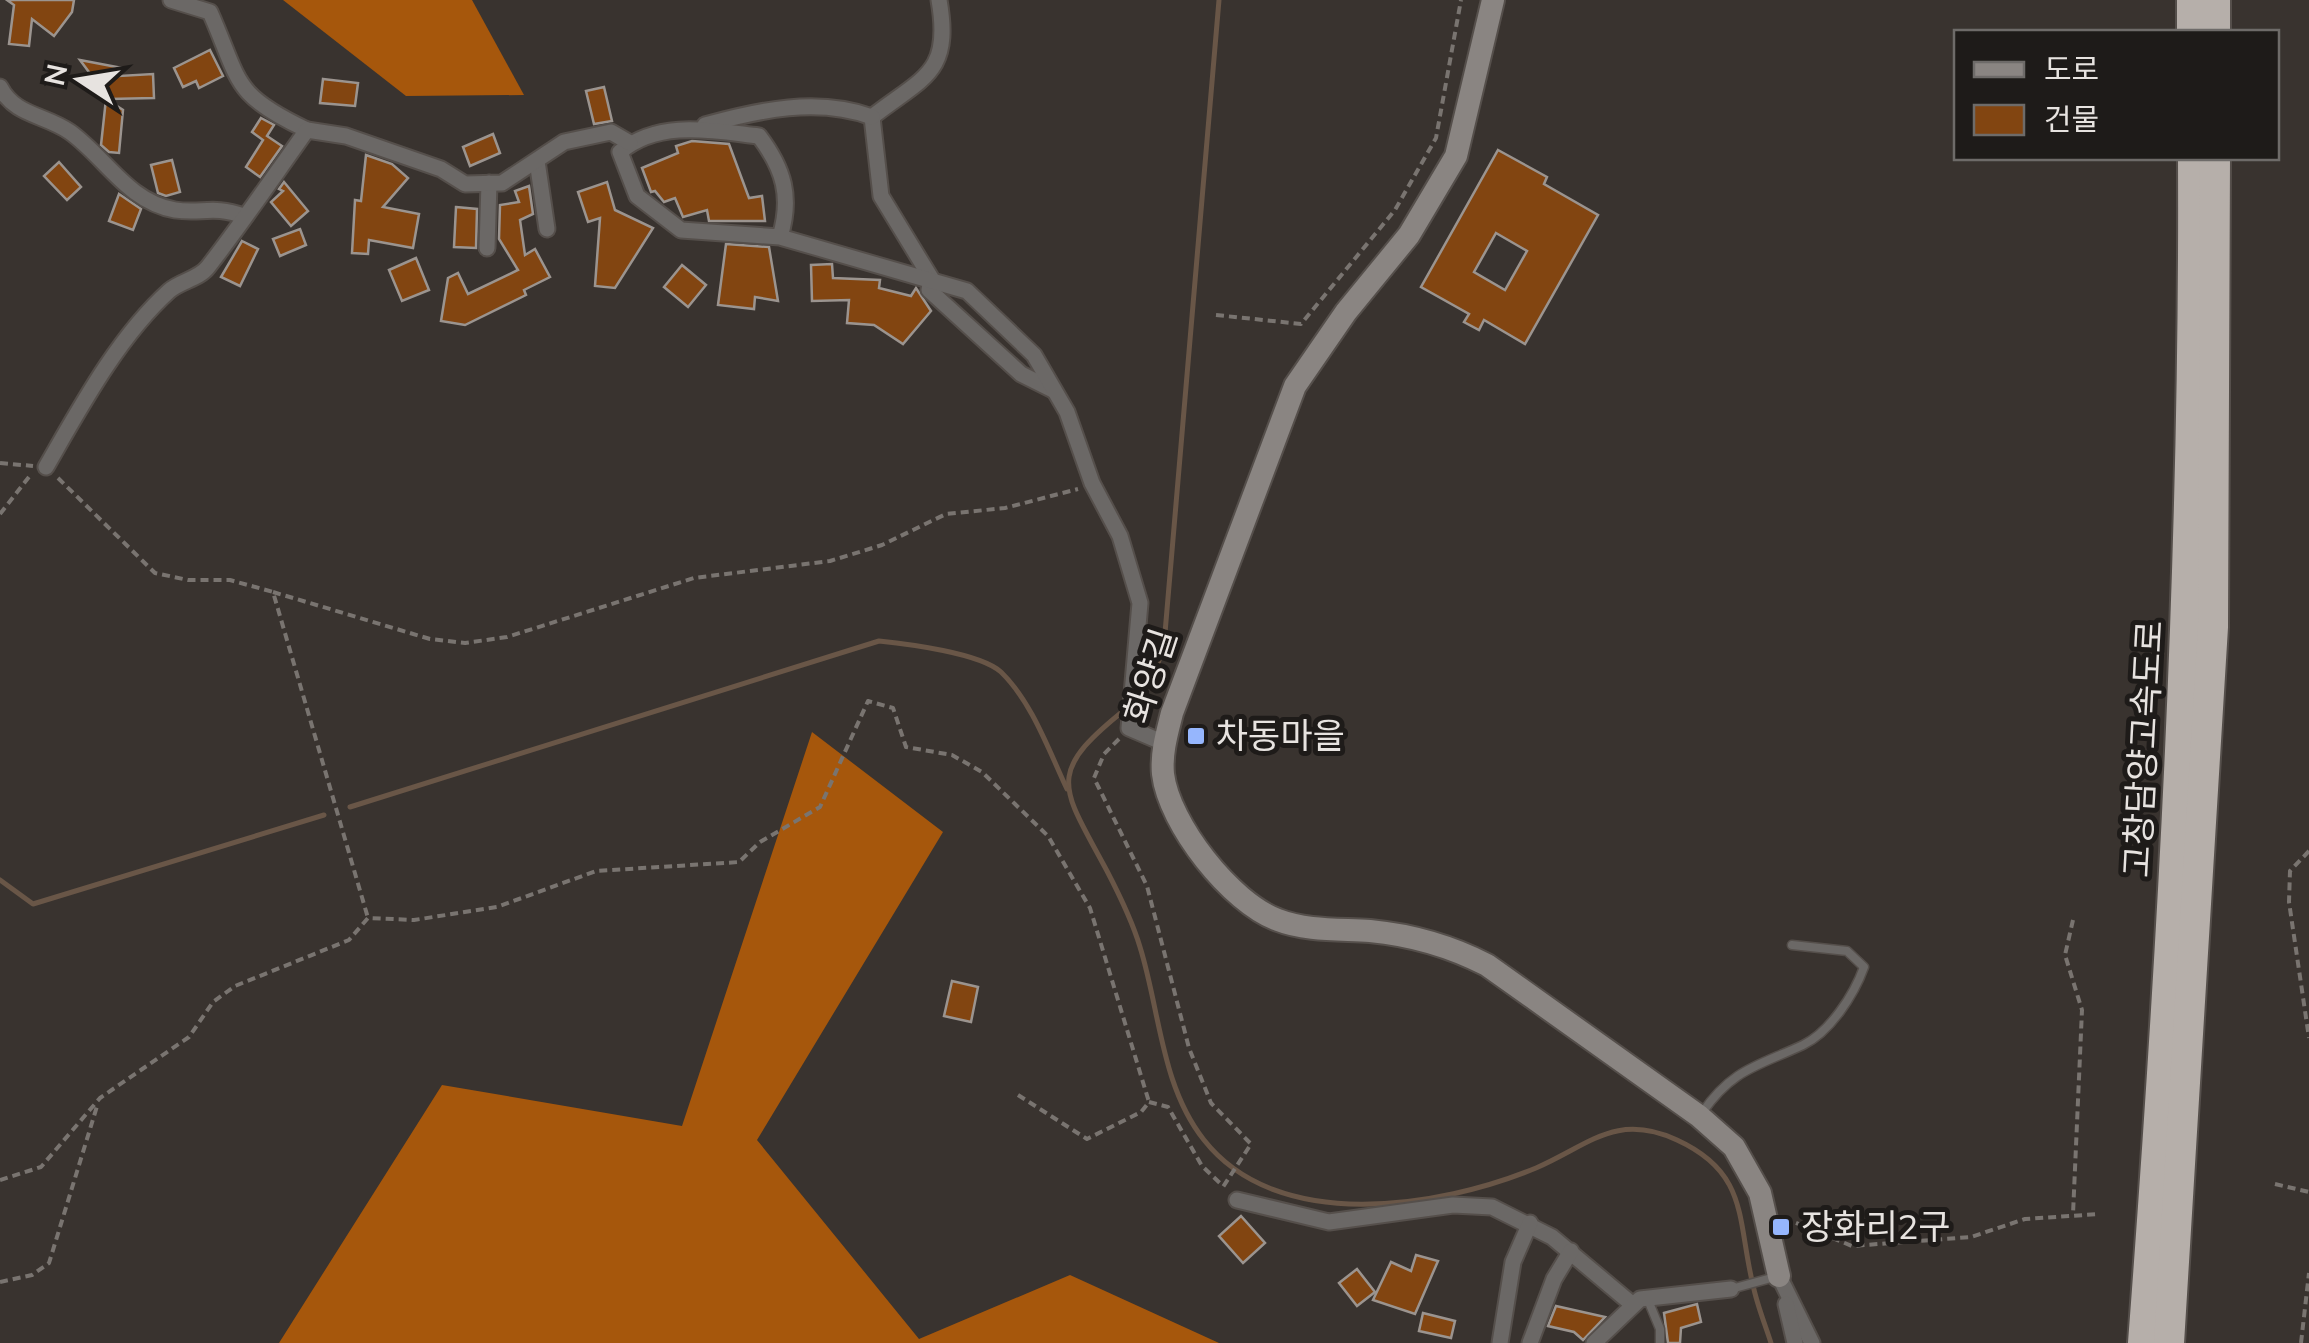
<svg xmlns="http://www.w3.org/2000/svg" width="2309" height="1343" viewBox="0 0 2309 1343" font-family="'Nunito Sans','Noto Sans KR',sans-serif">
<rect width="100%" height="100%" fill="#39332f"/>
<!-- forest -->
<g fill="#a6570c">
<path d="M283,0h189l52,95 -118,1z"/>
<path d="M812,732l131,100 -186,308 162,199 151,-64 149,68h-940l163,-258 240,41z"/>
</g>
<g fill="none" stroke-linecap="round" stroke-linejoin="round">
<!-- stream -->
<g stroke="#695647" stroke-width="5">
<path d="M1135,701c21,-17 25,-43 30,-68l54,-633"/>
<path d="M1127,708c-83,66 -66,77 -20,163 13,25 25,49 33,76 20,64 21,139 64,193 74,94 235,68 332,28 53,-23 80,-56 141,-28 72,33 60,80 76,145 4,20 12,39 18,58"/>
<path d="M350,807l529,-166c29,3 101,12 122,31 31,30 48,79 66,117"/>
<path d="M0,880l33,24 291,-89"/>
</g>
</g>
<!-- building -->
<g fill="#824511" stroke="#9b948f" stroke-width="2.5" fill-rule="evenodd">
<path d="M7,0h67l-2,12 -18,24 -22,-17 -3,27 -20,-2 5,-39z"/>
<path d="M210,50l13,26 -24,12 -3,-7 -13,6 -9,-19z"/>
<path d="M80,60l42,8 -2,8 33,-2 1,24 -45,1z"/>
<path d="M323,79l35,4 -3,23 -35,-3z"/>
<path d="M604,87l8,34 -18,3 -8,-33z"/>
<path d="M106,99l17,11 -4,43 -10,-1 -8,-7z"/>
<path d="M261,118l13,7 -7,11 15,10 -22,31 -14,-10 17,-27 -11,-8z"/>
<path d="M493,134l7,19 -30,13 -7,-19z"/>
<path d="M692,141l37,3 20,54 13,-2 3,25h-56l-2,-11 -24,7 -8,-19 -11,4 -9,-11 -4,1 -9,-24 36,-15 -2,-7z"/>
<path d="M1498,150l49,27 -3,7 54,31 -73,129 -41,-24 -5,10 -15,-8 5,-8 -48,-27zM1496,233l31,18 -22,39 -31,-18z"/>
<path d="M366,155l26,9 16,14 -25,29 36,7 -6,34 -44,-8 -1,14 -16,-1 3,-53 6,1z"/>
<path d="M172,160l8,32 -14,4 -8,-3 -7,-28z"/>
<path d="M59,162l22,25 -14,13 -23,-24z"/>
<path d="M284,182l24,29 -17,15 -20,-24 12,-11 -4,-2z"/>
<path d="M607,182l8,28 38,18 -38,60 -20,-2 5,-68 -12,4 -10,-30z"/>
<path d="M529,186l4,28 -13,6 5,35 10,-6 15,28 -26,13 2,5 -61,30 -24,-4 7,-43 10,-5 10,21 50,-24 -19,-31 1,-34 19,-3 -4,-11z"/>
<path d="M119,194l22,15 -8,21 -24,-9z"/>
<path d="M456,207l21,2 -1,39 -22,-1z"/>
<path d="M300,229l6,16 -26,11 -7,-17z"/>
<path d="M242,241l16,8 -18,37 -19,-9z"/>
<path d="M726,244l43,3 9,54 -23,-4 -1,12 -36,-4z"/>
<path d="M416,258l13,32 -27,11 -13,-31z"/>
<path d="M832,264l1,14 47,2 -1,8 32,8 5,-8 15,23 -28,33 -29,-19 -27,-2 2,-23 -37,1 -1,-36z"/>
<path d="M682,265l24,20 -18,22 -24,-20z"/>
<path d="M952,981l26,6 -7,35 -27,-6z"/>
<path d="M1241,1216l24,27 -22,20 -24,-27z"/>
<path d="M1416,1255l22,6 -23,53 -42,-14 18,-38 20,9z"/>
<path d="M1357,1269l18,23 -18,14 -18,-23z"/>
<path d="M1697,1304l4,18 -20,6 -1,15h-12l-4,-30z"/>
<path d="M1556,1306l49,11 -22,23 -9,-8 -26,-6z"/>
<path d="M1423,1313l32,8 -4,17 -32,-7z"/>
</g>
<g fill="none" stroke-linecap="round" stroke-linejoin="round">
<!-- lane casing -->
<g stroke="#554f4b" stroke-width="11">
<g id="lane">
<path d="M1702,1113c30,-44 56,-47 101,-68 27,-13 51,-50 61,-78l-17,-16 -55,-6"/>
<path d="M1731,1289l44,-12"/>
<path d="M1648,1300l12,29v14"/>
</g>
</g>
<!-- street casing -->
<g stroke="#554f4b" stroke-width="19">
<g id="street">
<path d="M171,0l39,12c31,70 21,82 97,118"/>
<path d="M939,0c13,74 -16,77 -67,117l9,79 50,82 -2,12 92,84 32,16"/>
<path d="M0,87c15,29 44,27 70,45 35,25 58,70 105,78 27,4 38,-5 69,6"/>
<path d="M705,125c54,-15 113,-28 167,-8"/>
<path d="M537,161l10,68"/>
<path d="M780,237c12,-40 4,-68 -21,-101 -45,-5 -100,-17 -139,16l17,44 44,34 99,7 187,54 67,64 33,57 25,71 28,53 20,67 -11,125 35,15"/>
<path d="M487,248l2,-65"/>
<path d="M46,467c34,-59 72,-130 123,-176 11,-10 30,-12 39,-24 35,-45 66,-91 99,-137l39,6 95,33 24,15 37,-1 62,-41 47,-10 19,11"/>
<path d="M1237,1200l92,22 124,-17 39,2 60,30 81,68"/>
<path d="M1779,1276l33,67"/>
<path d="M1786,1304l9,39"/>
<path d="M1500,1343l13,-81 17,-39"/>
<path d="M1530,1343l24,-64 17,-28"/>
<path d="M1594,1343l46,-44 91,-10"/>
</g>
</g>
<!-- secondary casing -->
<g stroke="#554f4b" stroke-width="26">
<path id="secondary" d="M1493,0l-37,156 -47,79 -63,77 -51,74 -123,327c-5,20 -11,40 -9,61 6,50 68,129 115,146 28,11 62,9 92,11 42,4 80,15 117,34l212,151 35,31 26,46 19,83"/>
</g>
<!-- highway casing -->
<g stroke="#554f4b" stroke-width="34">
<g id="highway">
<path d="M2192,0v32"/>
<path d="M2215,32v-32"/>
<path d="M2143,1343c30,-395 52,-789 50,-1185"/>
<path d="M2169,1343l44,-716 2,-469"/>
</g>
</g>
<!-- path -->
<g stroke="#797470" stroke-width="4" stroke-dasharray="8 5" stroke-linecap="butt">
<path d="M1216,315l85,9 94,-114 41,-72 25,-138"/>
<path d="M0,463l33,3"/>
<path d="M58,478l97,95 33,7h42l43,12 95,326"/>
<path d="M0,514l32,-41"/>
<path d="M273,592l157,47 35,4 42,-6 187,-59 136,-17 52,-16 64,-31 59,-6 73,-19"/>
<path d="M1119,739l-15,15 -10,24 53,108 42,162 22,55 40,41 -28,43"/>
<path d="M2309,851l-19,20 -1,31 20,136"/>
<path d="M2073,920l-8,35 17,55 -9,204"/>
<path d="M1018,1095l69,44 54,-27 8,-10"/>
<path d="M1149,1102l19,5 34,59 20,19"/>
<path d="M0,1180l41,-13 59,-69 89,-61 24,-35 22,-16 114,-46 19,-22 46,2 83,-13 99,-36 143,-9 21,-20 60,-35 48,-106 25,7 13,39 46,8 30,17 66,64 42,72 59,194"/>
<path d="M2275,1184l34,8"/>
<path d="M1784,1218l68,28 119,-9 54,-18 75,-5"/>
<path d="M0,1282l32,-7 17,-12 49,-160"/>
<path d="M2301,1343l8,-70"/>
</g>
<!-- lane -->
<use href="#lane" stroke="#6b6866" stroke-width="8"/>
<!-- street -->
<use href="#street" stroke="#6b6866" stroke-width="15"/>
<!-- secondary -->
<use href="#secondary" stroke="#8a8582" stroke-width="22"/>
<!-- highway -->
<use href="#highway" stroke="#b6afaa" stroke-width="30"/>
</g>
<!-- markers -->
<g fill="#96b6fd" stroke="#1e1b19" stroke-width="4">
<rect x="1186" y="726" width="20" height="20" rx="5"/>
<rect x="1771" y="1217" width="20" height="20" rx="5"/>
</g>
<g text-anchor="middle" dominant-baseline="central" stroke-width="10" stroke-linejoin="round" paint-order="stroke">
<!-- street labels -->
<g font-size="35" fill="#e7e3e0" stroke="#1e1b19">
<text transform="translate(1151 676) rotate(-72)">화양길</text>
<text transform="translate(2144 749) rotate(-87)">고창담양고속도로</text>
</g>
<!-- poi labels -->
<g font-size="35" fill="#e7e3e0" stroke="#1e1b19" text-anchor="start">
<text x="1216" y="736">차동마을</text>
<text x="1801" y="1227">장화리2구</text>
</g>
</g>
<!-- legend -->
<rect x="1954" y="30" width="325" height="130" fill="#1e1b19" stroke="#6e6b69" stroke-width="2.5"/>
<rect x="1974" y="62" width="50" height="15" fill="#8a8582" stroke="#6e6b69" stroke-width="2.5"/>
<text x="2044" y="80" font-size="30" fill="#e7e3e0">도로</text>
<rect x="1974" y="105" width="50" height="30" fill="#824511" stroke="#6e6b69" stroke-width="2.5"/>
<text x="2044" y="130" font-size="30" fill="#e7e3e0">건물</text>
<!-- north arrow -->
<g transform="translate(80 80) rotate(282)" stroke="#1e1b19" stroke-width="8" paint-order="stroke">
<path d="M0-8L18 38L0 25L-18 38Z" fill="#e7e3e0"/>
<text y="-15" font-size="28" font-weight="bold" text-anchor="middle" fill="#e7e3e0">N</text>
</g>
</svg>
